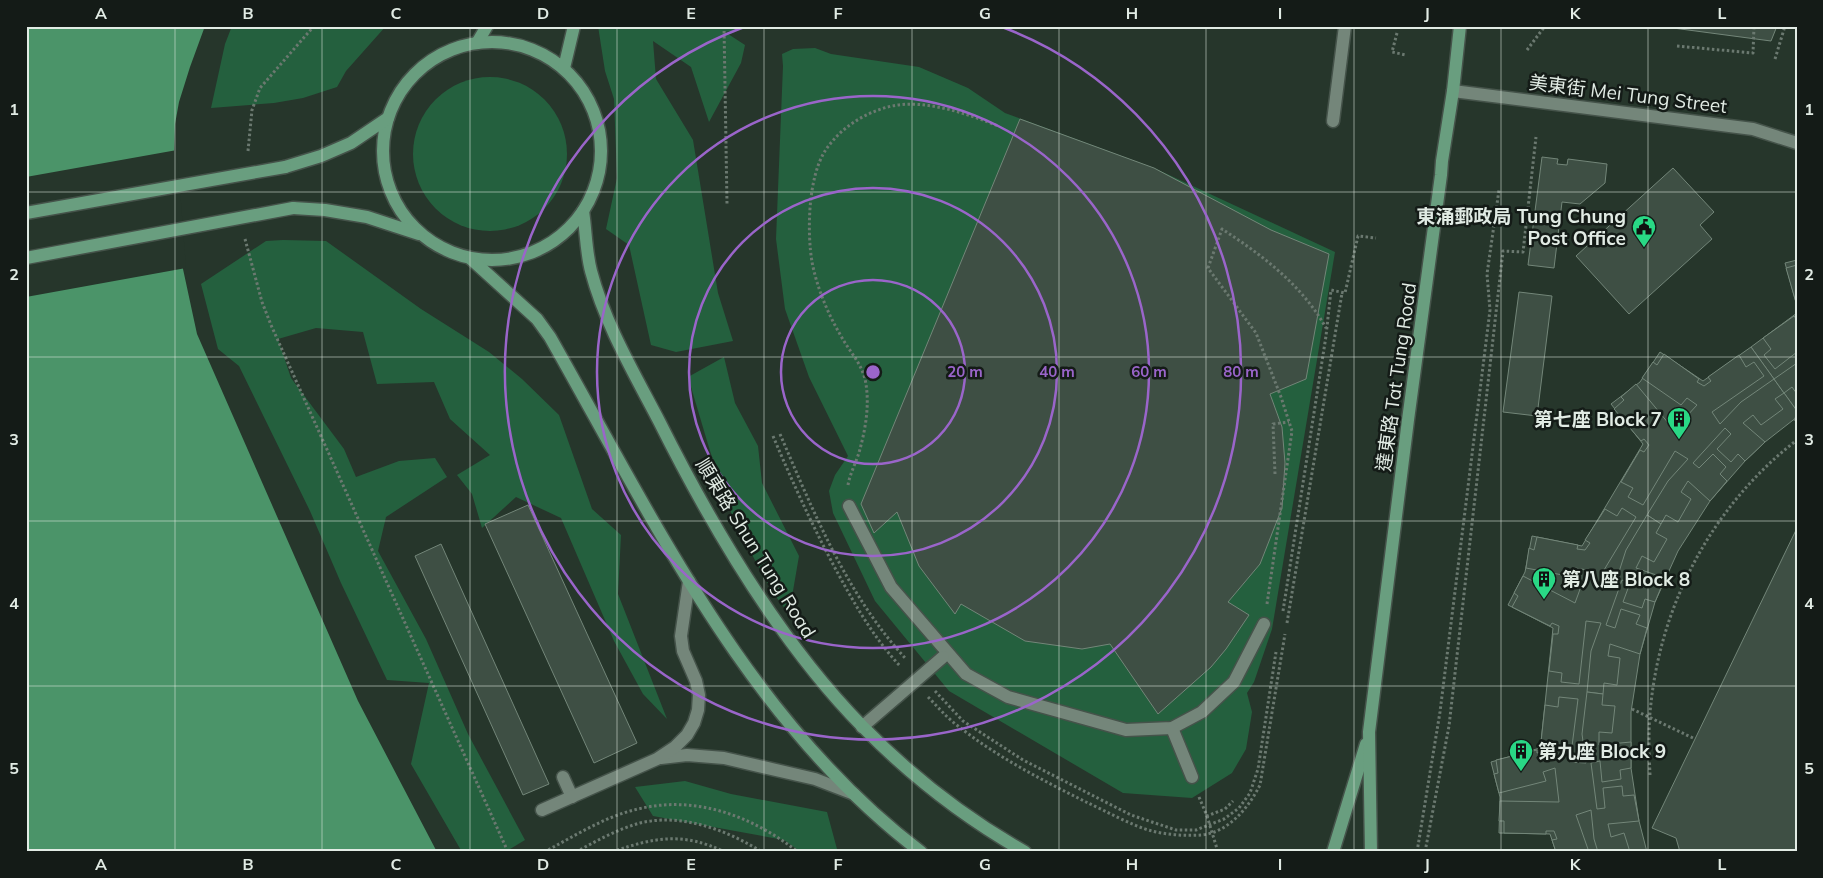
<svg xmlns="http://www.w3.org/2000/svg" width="1823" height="878" viewBox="0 0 1823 878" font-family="Mulish,'Noto Sans TC',sans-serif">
<rect width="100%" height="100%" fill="#26362b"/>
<!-- green -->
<g fill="#24603e">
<path d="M232,26h154l-40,45 -9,16 -34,11 -29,5 -63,5 14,-64z"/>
<path d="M598,26h164l-37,6 20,13 -4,18 -32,59 -18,-55 -38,-26 3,38 37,61 25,153 15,48 -57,11 -25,-7 -22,-100 -23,-16 11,-51 -3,-79 -9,-28z"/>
<path d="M815,48l16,6 88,13 49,21 37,25 149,55 181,84 -63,377 -18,53 -7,11 5,19 -6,37 -14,24 -40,25 -69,-5 -174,-102 -74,-90 -42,-88 -4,-22 6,-16 13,-19 -39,-79 -24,-68 -9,-70 7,-173 -1,-12 11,-5z"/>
<circle cx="490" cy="154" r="77"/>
<path d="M283,240l43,1 95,68 68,43 33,27 37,36 33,94 29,26 -3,59 49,125 -24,-25 -29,-53 -53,-123 -45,-21 -34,31 -10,-34 -15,-19 33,-20 -40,-36 -16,-37 -57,2 -14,-52 -47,-4 -38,11 13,39 53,71 12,28 43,-16 36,-3 12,19 -61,40 -8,34 48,88 42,95 57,106 -20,12h-43l-51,-88 18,-81 -42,-3 -46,-97 -31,-72 -71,-145 -21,-17 -17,-65 65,-43z"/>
<path d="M724,357l11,46 23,43 4,37 37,73 -10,58 -18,-24 -37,-69 -24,-70 -22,-74z"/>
<path d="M685,781l46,13 96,18 10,37 -2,3h-34l-17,-12 -131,-24 -18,-29z"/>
</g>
<!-- water -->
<path fill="#4b9469" d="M26,26h179l-15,41 -11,35 -4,22 -1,27 9,118 14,65 161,367 79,151h-411z"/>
<!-- pier -->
<path fill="#26362b" d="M177,150l9,118 -160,29v-120z"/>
<!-- building -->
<g fill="#3e4f44" stroke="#738679">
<path d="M1658,26h119l-6,15z"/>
<path d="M1020,119l134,49 117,62 58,24 -23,125 -36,15 12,33 3,36 -3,45 -22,56 -32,38 21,13 -23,34 -15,18 -53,47 -48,-70 -28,5 -57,-8 -64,-37 -6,10 -36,-48 -22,-54 -23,21 -13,-29z"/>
<path d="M1542,157l16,2 -1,5 10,1 1,-6 39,5 -2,19 -25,21 -18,-2 -8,66 -26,-3z"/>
<path d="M1673,168l41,44 -14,13 12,14 -83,75 -53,-58z"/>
<path d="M1797,260v46l-12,-43z"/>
<path d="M1797,265v41l-11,-38z"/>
<path d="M1519,292l33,4 -15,120 -34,-4z"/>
<path d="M1797,313v98l-46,-64z"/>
<path d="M1794,316l3,4v32l-22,17 -11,-14 7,-6 -8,-11z"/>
<path d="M1751,347l46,64v6l-32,25 -20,19 -35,40 -32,50 -23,51 -15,52 -9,58v56l8,53 8,31h-91l-6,-18 -51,-1 1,-36 -9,-35 49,-14 1,-6 12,-114 -45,-23 17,-33 7,-36 50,10 61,-102 -32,-40 29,-22 20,-30 43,29z"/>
<path d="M1664,354l35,25 -2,3 7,4 7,-5 -3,-4 31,-22 7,12 8,-5 10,14 -52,36 8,12 21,-22 33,-23 10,14 -9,6 8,10 -22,16 -8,-10 -10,8 22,19 -20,19 -7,-7 -7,8 -14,-13 14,-15 -6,-6 -32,35 6,5 14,-14 13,13 -6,7 7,7 -17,20 -22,-20 -7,11 10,7 -13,23 -12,-7 -5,9 -14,-9 21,-34 20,-22 -13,-8 -32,54 -15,-8 5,-9 -12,-6 19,-32 4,2 5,-7 -5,-6 -3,2 -27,-32 10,-9 -3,-3 15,-13 38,46 23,-25 -10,-7 -6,7 -39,-27 11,-16 4,3z"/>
<path d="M1797,363v31l-5,-7 -8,6 -10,-14z"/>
<path d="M528,505l109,238 -43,20 -109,-239z"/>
<path d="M1622,508l14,9 -32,53 13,8 9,-28 21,-35 14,9 -5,9 11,6 -13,23 -12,-6 -6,12 29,10 -10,24 -10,-3 -3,9 -19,-6 7,-19 -8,-3 -16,45 9,3 6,-19 19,6 -4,9 11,4 -7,26 -30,-10 -2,12 12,2 -3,27 -13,-2 -1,11 -16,-2 4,-41 10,-28 -15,-2 -7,63 -18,-2 1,-9 -13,-2 4,-37h5l1,-8 -7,-3 -2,3 -38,-19 6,-11 -4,-3 9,-17 52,27 12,-33 -12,-2 -2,9 -47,-9 3,-20 5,2 3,-13 41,8 -1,4 8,1 5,-7 -5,-3 20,-31 12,7z"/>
<path d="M1797,528v324h-117l-4,-14 -24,-10z"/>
<path d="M441,544l108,240 -26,11 -108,-239z"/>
<path d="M1587,692l16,2 -1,11 13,1 -3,27 -13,-1v13l32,-3v26l-11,2 1,9 -19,3 -2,-21 -9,2 6,46 8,-1 -2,-20 19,-2 1,10 11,-1 5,26 -31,3 3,13 13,-4 6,19h-32l-4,-13 -3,-29 -15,5 13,37h-33l-4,-12 5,-1 -3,-8h-8v3l-42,-1v-12h-5l1,-20 59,1 -4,-34 -12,4 3,9 -47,12 -5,-19 4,-1 -2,-13 41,-10v3l8,-2 1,-8 -5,-1 4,-37 13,2 1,-10 19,2 -8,63 16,1 -4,-29z"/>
</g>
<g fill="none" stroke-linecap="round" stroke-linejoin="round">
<!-- lane casing -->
<g stroke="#45534a" stroke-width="15">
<g id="lane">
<path d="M1333,121l12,-95"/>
<path d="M849,506l42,81 75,87 42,23 118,33 46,-2 30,-16 32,-30 30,-58"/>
<path d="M862,727l36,-31"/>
<path d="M1172,728l20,49"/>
<path d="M661,758l26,-3 37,3 91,21 39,15"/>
<path d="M563,777l9,20"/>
<path d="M542,810l115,-51 18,-12 12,-12 7,-12 4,-13 1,-15 -3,-14 -13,-30 -2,-15 8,-55"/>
</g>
</g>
<!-- street casing -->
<g stroke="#45534a" stroke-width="15">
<path id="street" d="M1453,91l300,38 44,14"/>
</g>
<!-- secondary casing -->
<g stroke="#45534a" stroke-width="15">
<g id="secondary">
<circle cx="492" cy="151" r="109"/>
<path d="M477,43l10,-17"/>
<path d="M564,68l10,-42"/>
<path d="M285,167l36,-11 30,-13 37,-25"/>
<path d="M293,208l32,2 42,7 52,17"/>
<path d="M583,211c3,20 3,41 8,60 14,53 43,102 68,150 52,104 122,223 204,306 48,49 102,91 162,125"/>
<path d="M471,259l66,60 13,18c104,183 199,385 371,515"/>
<path d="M1333,852l33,-108"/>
<path d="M1371,852l-2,-120 39,-312 33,-245 1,-14 11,-70 7,-65"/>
</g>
</g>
<!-- path -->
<g stroke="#6b7970" stroke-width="3" stroke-dasharray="2.5 2.5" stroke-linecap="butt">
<path d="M724,26l3,178"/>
<path d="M1397,33l-5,19 14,3"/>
<path d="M1677,46l76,7 1,-27"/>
<path d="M1527,50l18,-24"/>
<path d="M1775,59l10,-33"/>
<path d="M248,151l4,-41 8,-22 54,-62"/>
<path d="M245,239l17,63 9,23 237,527"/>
<path d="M1794,419l3,1"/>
<path d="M780,434c34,79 67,161 126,225"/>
<path d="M773,436c19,45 39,89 62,132 19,35 38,69 65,98"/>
<path d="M1275,474l-2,-50 16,-2"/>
<path d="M848,485c2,-12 9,-24 12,-36 6,-22 10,-47 5,-70 -5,-18 -16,-28 -24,-43 -13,-22 -24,-48 -29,-74 -5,-30 -4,-84 13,-111 15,-23 40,-39 67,-45 34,-7 76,8 106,20"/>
<path d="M1267,604l25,-173 -11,-34 -25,-64 -48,-65 14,-39c40,26 80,56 104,99"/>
<path d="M1283,611l43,-275 5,-46 14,3 13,-57 18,2"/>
<path d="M1287,623l55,-330"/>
<path d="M935,691l28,30 60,39 108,55 45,15h20l28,-11 15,-11 11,-15 8,-24 18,-117"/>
<path d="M928,697c10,10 19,21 30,29 39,31 84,54 128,76 20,9 46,24 66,29 16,4 34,5 50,4 27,-3 47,-28 58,-50l25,-151"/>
<path d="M1650,775c-1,-24 -2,-48 1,-72 11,-103 64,-200 146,-263"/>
<path d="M1199,797l8,19 18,-7 8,-8"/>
<path d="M544,852c29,-15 58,-34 90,-42 59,-16 117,5 164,42"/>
<path d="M576,852c20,-11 42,-23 64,-29 42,-10 87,7 122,29"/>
<path d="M612,852c43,-15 71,-20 113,0"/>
<path d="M1417,852l23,-140 50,-402 -3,-36 12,-84"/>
<path d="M1425,852l24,-126 54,-475 20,1 13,-115"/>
</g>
<!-- lane -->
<use href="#lane" stroke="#74867a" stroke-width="12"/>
<!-- street -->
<use href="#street" stroke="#74867a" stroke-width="12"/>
<!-- secondary -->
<use href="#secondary" stroke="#699e7f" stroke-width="12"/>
<!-- lane-bridge casing -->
<g stroke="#45534a" stroke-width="15" stroke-linecap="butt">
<path id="lane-bridge" d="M898,696l45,-39"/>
</g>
<!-- secondary-bridge casing -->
<g stroke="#45534a" stroke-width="15" stroke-linecap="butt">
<g id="secondary-bridge">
<path d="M26,213l259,-46"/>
<path d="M26,258l267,-50"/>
</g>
</g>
<!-- path-bridge -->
<g stroke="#6b7970" stroke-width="3" stroke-dasharray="2.5 2.5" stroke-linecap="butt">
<path d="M1632,709l63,30"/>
<path d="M1207,816l11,36"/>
</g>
<!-- lane-bridge -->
<use href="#lane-bridge" stroke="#74867a" stroke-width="12"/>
<!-- secondary-bridge -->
<use href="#secondary-bridge" stroke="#699e7f" stroke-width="12"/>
</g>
<!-- grid -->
<path fill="none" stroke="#e1ebe4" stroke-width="1" stroke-opacity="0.55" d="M175,26v826M322,26v826M470,26v826M617,26v826M764,26v826M912,26v826M1059,26v826M1206,26v826M1354,26v826M1501,26v826M1648,26v826M26,192h1771M26,357h1771M26,521h1771M26,686h1771"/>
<!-- distance rings -->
<g fill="none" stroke="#9a65ca" stroke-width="2.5">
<circle cx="873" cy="372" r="92"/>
<circle cx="873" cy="372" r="184"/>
<circle cx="873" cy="372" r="276"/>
<path d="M1002 27A368 368 0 1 1 744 27"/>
</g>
<!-- icons -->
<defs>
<g id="civic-pin" transform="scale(1.25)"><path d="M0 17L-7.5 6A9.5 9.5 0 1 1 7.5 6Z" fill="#29d885" stroke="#141b17"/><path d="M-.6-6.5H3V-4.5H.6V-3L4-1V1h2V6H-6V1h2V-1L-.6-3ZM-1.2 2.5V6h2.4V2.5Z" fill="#111"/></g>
<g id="building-pin" transform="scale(1.25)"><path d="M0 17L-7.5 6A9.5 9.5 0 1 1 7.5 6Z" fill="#29d885" stroke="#141b17"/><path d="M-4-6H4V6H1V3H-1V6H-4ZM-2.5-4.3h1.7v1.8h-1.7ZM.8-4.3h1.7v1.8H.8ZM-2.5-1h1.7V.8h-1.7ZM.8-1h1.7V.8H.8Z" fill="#111"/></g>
</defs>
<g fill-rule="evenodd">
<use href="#civic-pin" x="1644" y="227"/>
<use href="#building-pin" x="1679" y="419"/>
<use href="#building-pin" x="1544" y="579"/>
<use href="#building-pin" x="1521" y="751"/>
</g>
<g text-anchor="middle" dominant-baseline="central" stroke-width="5" stroke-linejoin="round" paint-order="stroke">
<!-- street labels -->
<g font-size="19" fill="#e1ebe4" stroke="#141b17">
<text transform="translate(1628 94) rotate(7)">美東街 Mei Tung Street</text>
<text transform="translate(1396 377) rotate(-82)">達東路 Tat Tung Road</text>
<text transform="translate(756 548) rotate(58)">順東路 Shun Tung Road</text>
</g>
<!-- poi labels -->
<g font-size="19" font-weight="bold" fill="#e1ebe4" stroke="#141b17" text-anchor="end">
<text x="1626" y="216">東涌郵政局 Tung Chung<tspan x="1626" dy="22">Post Office</tspan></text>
<text x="1662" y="419">第七座 Block 7</text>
<text x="1562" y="579" text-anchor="start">第八座 Block 8</text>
<text x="1538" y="751" text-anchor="start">第九座 Block 9</text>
</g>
</g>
<circle cx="873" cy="372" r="8" fill="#9a65ca" stroke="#141b17" stroke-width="2.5"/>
<g font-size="15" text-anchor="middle" font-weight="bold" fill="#9a65ca" stroke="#141b17" stroke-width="5" stroke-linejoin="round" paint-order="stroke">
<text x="965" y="377">20 m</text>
<text x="1057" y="377">40 m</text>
<text x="1149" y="377">60 m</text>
<text x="1241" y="377">80 m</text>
</g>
<!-- border -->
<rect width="1823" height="878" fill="none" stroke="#141b17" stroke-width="55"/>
<rect x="28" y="28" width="1768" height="822" fill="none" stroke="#e1ebe4" stroke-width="2"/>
<g font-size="16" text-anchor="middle" font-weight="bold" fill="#e1ebe4">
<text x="101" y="19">A</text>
<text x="248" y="19">B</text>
<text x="396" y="19">C</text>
<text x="543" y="19">D</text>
<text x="691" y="19">E</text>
<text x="838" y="19">F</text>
<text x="985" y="19">G</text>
<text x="1132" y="19">H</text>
<text x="1280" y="19">I</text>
<text x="1427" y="19">J</text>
<text x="1575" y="19">K</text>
<text x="1722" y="19">L</text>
<text x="14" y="115">1</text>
<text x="1809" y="115">1</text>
<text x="14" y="280">2</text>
<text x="1809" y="280">2</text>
<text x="14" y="445">3</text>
<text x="1809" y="445">3</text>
<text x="14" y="609">4</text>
<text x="1809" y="609">4</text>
<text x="14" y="774">5</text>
<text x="1809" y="774">5</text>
<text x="101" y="870">A</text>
<text x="248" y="870">B</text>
<text x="396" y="870">C</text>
<text x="543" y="870">D</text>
<text x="691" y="870">E</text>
<text x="838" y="870">F</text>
<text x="985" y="870">G</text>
<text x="1132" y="870">H</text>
<text x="1280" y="870">I</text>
<text x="1427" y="870">J</text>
<text x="1575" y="870">K</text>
<text x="1722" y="870">L</text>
</g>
</svg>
